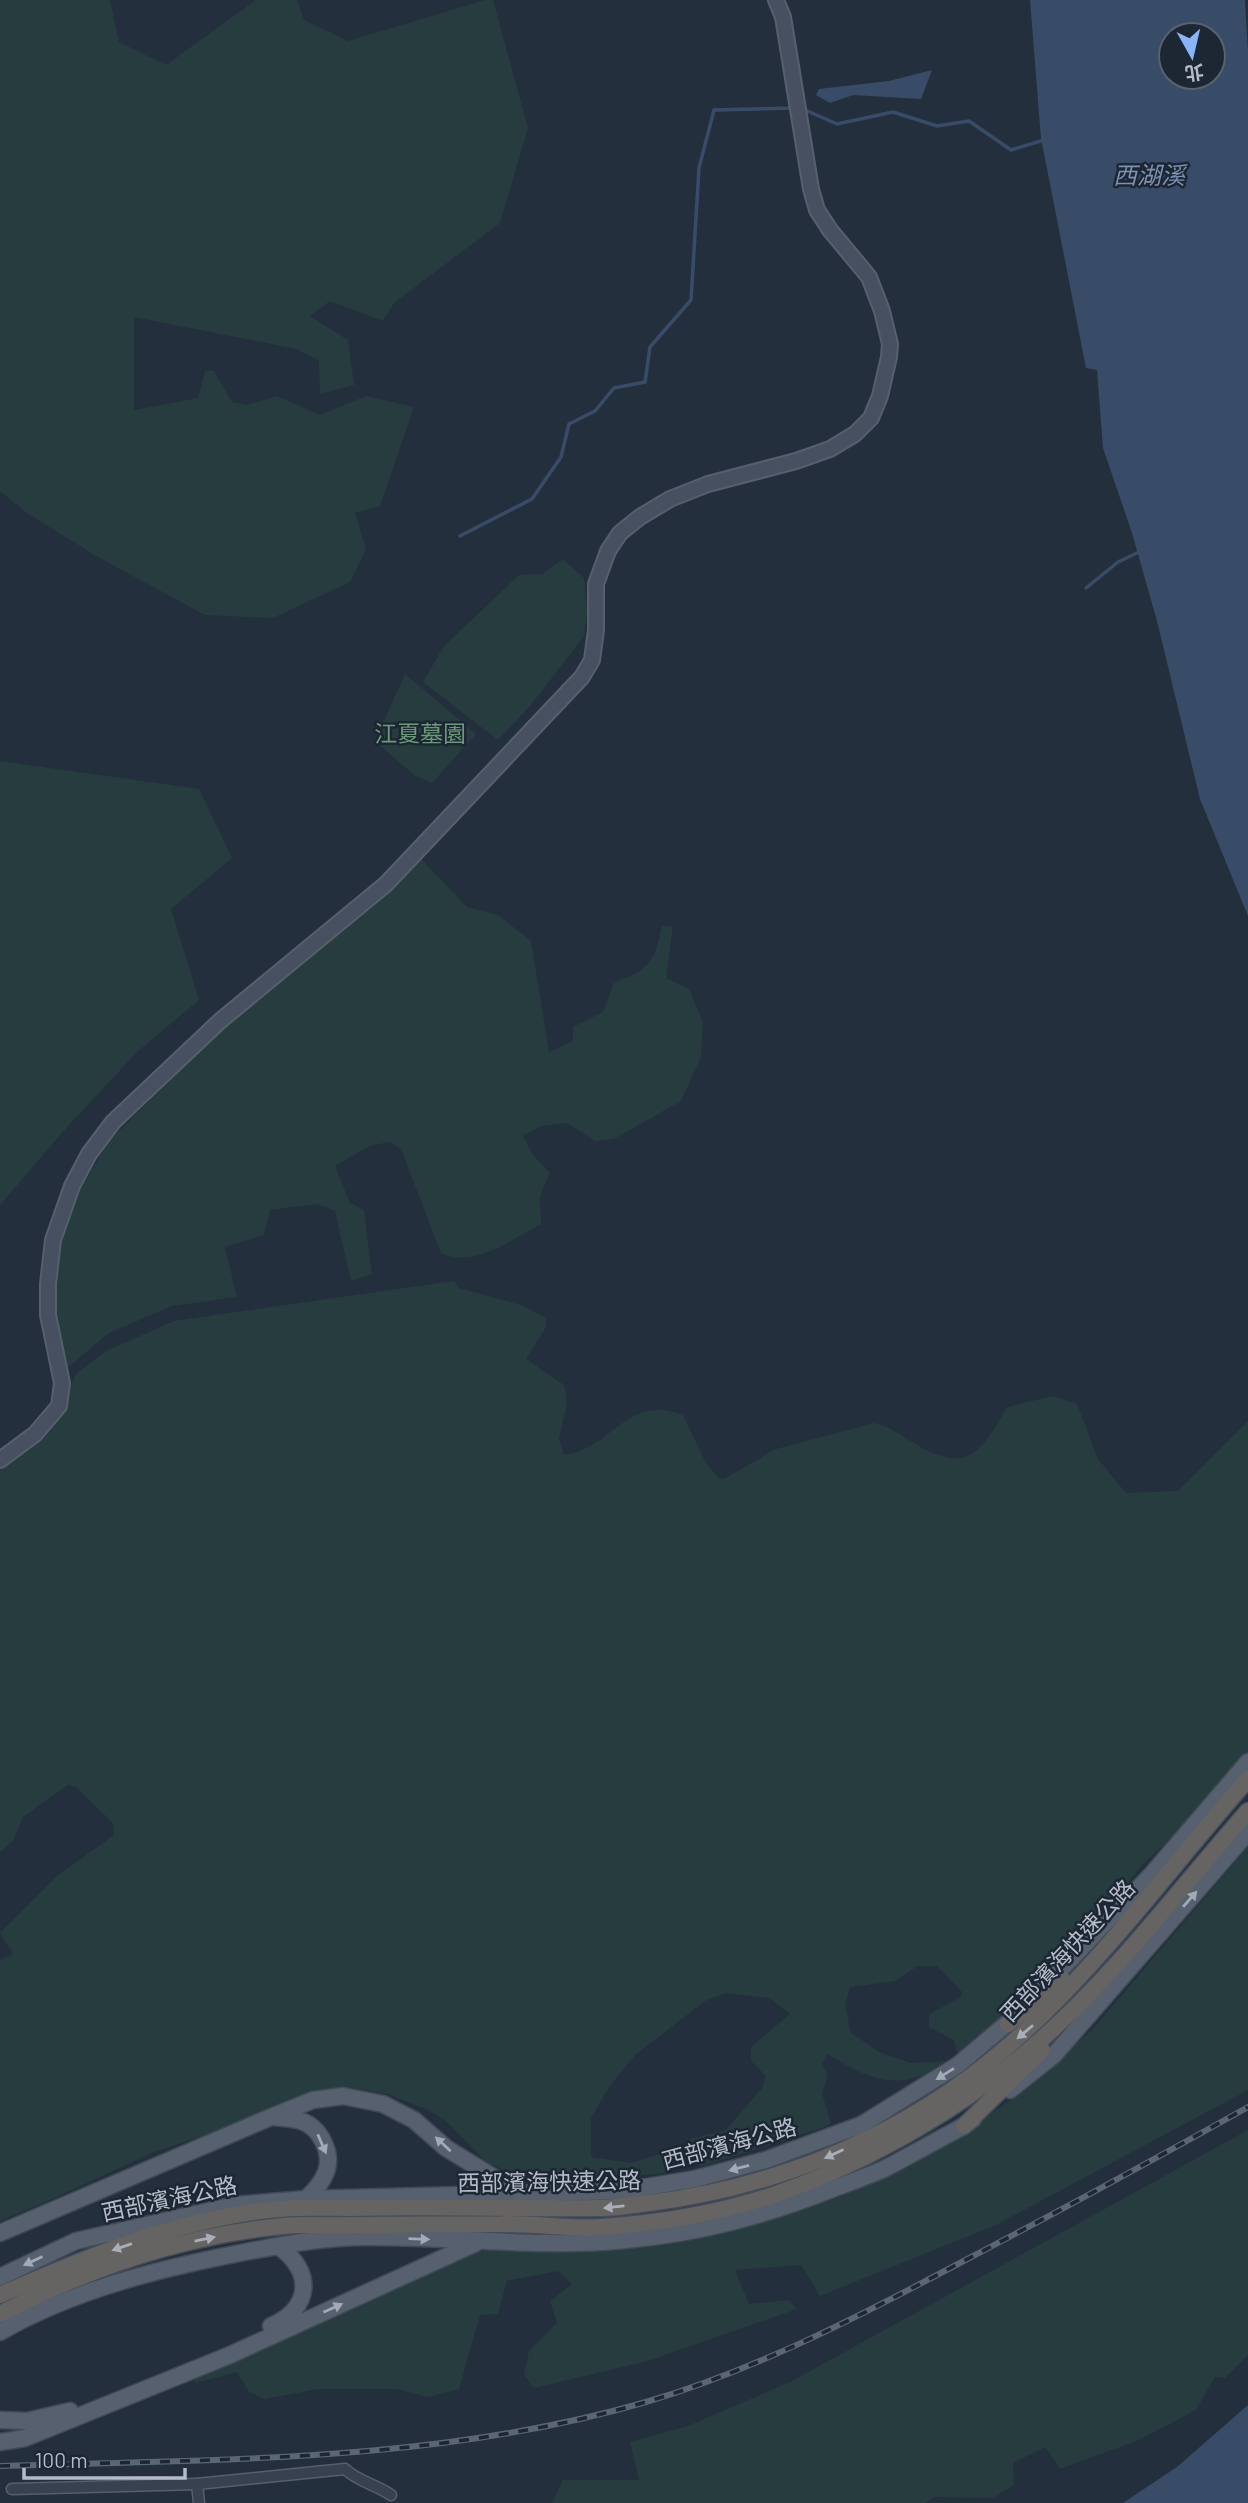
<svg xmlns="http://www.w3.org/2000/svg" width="1248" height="2503" viewBox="0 0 1248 2503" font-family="Barlow,'Noto Sans TC',sans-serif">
<rect width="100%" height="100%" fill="#242f3e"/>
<!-- green -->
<g fill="#263c3f">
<path d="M0,0h110l9,42 47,23 90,-65h41l7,20 44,21 137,-41h8l35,128 -28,95 -106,80 -11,18 -53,-20 -20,15 38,24 6,45 -34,9 -1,-33 -22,-12 -163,-32v93l64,-12 7,-27h9l18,31 15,3 30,-9 43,19 46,-19 48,11 -34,99 -25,7 11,36 -16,33 -77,36 -68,-3 -109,-59 -69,-43 -27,-22z"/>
<path d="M563,559l21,19 3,33 -3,25 -53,69 -33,35 -75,-58 21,-36 75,-71 23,-1z"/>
<path d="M405,674l71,60 -44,49 -18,-8 -39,-34z"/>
<path d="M0,761l199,28 33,69 -61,51 28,91 -61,51 -70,75 -68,79z"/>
<path d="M421,859l46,48 31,8 33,26 18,111 24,-11v-14l30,-15 11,-29c36,-15 40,-19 48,-57h11l-7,52 23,11 14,33 -2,35 -20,44 -67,38 -19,2 -28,-18 -26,3 -18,10 10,19 17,18 -10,23 1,28c-29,15 -67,45 -100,29l-40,-104 -11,-7 -21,4 -34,20 15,37 14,7 8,64 -21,7 -16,-70 -17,-7 -48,6 -6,25 -39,12 12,50 -65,9 -63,27 -42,35 -11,-1 -3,-130 55,-95 133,-132z"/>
<path d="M454,1281l5,7 62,17 25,13v9l-20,32 38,26 3,18 -8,36 5,16c46,-5 63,-62 119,-40l23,48 12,15 6,1 52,-30 98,-26c15,3 26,12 40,20 52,32 67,11 93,-36l46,-11 24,8 21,55 28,34 52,-2 70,-70v334l-47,56 -60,55 -61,82 -108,102 -15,2 -3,-12 -25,-13v-13l31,-16 2,-6 -25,-26h-19l-23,15 -45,6 -5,18 6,28 28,19 32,11 35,-2c-9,5 -19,13 -29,16 -33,11 -62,-6 -89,-23l-6,10 6,11 -6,18 9,31 -12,5 -116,37 -13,-2 -5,-12 4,-13 37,-9 36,-42 4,-12 -15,-15v-14l39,-33 -21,-16 -44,-5 -20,8 -70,54 -26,32 -18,31v39l40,6 38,-12 1,18 -5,4 -120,11 -20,-4 -39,-18 -40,-41 -18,-11 -41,-16 -35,-6 -72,16 -53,24 -73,24 -99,46 -55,23v-261l13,-6 -13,-21 57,-57 57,-41 -1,-12 -38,-37 -7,-1 -45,32 -10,24 -13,11v-386l42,-27 35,-66 29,-22 68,-30z"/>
<path d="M1248,1847v243l-254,136 -174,70 -19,-31 -66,5 14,34 40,-4 8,9 -149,52 -114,27 -10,-13 5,-24 28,-28 -7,-22 22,-17 -14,-13 -51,10 -9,33 -18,1 -21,74 -31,8 -32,-8h-78l-53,10 -16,-7 -12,-20 -42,11 1,-11 276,-119 41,-9 62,5 99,-7 96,-22 72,-24 93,-44 74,-51 83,-71z"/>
<path d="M1248,2130v225l-23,23 -10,-1 -19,33 -57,30 -79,29 -15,-22 -32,16 1,22 -21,13 -59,-1 -9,6h-373l11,-23h76l-9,-38 58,-16 102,-44z"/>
</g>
<!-- water -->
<g fill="#394c67" fill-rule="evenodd">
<path d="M1030,0h215l3,52v864l-48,-117 -43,-178 -25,-88 -29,-85 -6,-78 -11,-2 -45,-230zM1171,35h42v42h-42z"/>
<path d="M932,70l-11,29 -68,-4 -23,8 -14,-8 3,-6 70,-8z"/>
<path d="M1248,2405v98h-125l54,-36z"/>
</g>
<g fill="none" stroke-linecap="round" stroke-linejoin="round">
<!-- stream -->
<g stroke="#394c67" stroke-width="3.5">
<path d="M803,109l34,15 56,-12 44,14 32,-5 42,29 33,-10"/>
<path d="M460,536l72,-37 29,-42 8,-33 26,-13 19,-23 31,-6 5,-35 41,-47 8,-132 15,-58 81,-2"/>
<path d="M1086,588l32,-26 21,-10"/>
</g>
<!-- minor casing -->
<g stroke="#565f6c" stroke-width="13">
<g id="minor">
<path d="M197,2484l148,-15c12,12 32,16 46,26"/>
<path d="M12,2489l185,-5 2,19"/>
</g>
</g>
<!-- secondary casing -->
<g stroke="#565f6c" stroke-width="18">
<path id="secondary" d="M0,1460l35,-26 24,-28 3,-23 -14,-68v-31l5,-44 19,-54 17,-32 24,-32 107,-101 166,-137 196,-207 10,-17 4,-30v-46l12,-33 12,-18 20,-16 30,-18 38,-15 88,-23 34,-12 25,-15 16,-16 9,-22 9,-39 1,-13 -8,-33 -13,-34 -39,-47 -13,-20 -6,-21 -28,-172 -7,-17"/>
</g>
<!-- primary casing -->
<g stroke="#414a57" stroke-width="19">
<g id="primary">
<path d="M1045,1986l107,-112 96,-112"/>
<path d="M1010,2090l44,-35 194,-223"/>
<path d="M273,2117c9,1 20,1 28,4 19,6 32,32 25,51 -4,11 -12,19 -20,27"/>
<path d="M0,2233l271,-116 42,-17 30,-4 40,8 31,16 32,28 73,45"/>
<path d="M0,2277l76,-36 159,-36 71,-6 316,-8 73,-12 71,-19 95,-35 97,-60 59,-50"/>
<path d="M271,2326c41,-18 43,-55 7,-80"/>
<path d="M0,2332c73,-42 158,-63 240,-79 41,-8 84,-16 126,-16 87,-1 173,12 259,3 76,-7 139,-24 210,-52 16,-6 33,-12 49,-19 27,-14 53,-29 80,-43l9,-7"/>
<path d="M0,2420l27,1 43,-10"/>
<path d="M0,2442l25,-4 205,-83 246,-112"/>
</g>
</g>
<!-- trunk casing -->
<g stroke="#434c59" stroke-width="19">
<g id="trunk">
<path d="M1008,2024l54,-45"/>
<path d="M964,2126l78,-76"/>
<path d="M0,2295c88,-39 182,-77 279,-86 23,-2 47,-1 71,-1 83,-2 167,1 250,0 16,0 33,-3 49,-5 97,-12 192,-44 275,-95 133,-80 223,-215 324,-329"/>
<path d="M0,2314c87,-45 185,-79 283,-88 23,-2 47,0 71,-1 50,0 99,-1 149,-1 33,-1 67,6 99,3 58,-4 119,-14 174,-33 93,-32 195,-91 268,-157 76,-68 137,-150 204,-226"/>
</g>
</g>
<!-- minor -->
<use href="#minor" stroke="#38414e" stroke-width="10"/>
<!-- secondary -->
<use href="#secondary" stroke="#465061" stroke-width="14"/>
<!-- primary -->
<use href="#primary" stroke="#56606e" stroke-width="16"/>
<!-- trunk -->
<use href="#trunk" stroke="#656462" stroke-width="16"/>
<!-- rail casing -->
<g stroke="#5a6575" stroke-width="6">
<path id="rail" d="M0,2466c217,-7 436,-3 646,-64 109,-32 210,-84 310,-137 98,-51 195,-104 292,-158"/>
</g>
<!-- rail -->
<use href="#rail" stroke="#1d2633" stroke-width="3.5" stroke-dasharray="10" stroke-linecap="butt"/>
</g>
<!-- one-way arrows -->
<defs><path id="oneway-solid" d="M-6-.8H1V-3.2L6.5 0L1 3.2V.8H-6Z" transform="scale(1.75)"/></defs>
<g fill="#a1aab7">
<use href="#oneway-solid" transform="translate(1190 1899) rotate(-49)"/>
<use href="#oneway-solid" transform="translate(945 2074) rotate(148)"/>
<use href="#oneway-solid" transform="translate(322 2144) rotate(66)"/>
<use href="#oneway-solid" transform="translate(443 2144) rotate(-137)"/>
<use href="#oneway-solid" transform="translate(739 2168) rotate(165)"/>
<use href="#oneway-solid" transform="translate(419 2239) rotate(2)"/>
<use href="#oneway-solid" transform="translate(33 2261) rotate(155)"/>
<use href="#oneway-solid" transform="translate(333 2308) rotate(-24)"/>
</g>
<g fill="#a8afba">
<use href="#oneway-solid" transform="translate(1025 2032) rotate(140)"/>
<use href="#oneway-solid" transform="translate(834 2154) rotate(155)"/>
<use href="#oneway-solid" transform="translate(614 2207) rotate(174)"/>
<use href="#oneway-solid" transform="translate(205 2239) rotate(-11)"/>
<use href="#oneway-solid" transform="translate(122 2247) rotate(161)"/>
</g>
<g text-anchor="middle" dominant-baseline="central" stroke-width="5" stroke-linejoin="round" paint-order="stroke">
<!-- park labels -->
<g font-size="23" fill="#6b9a76" stroke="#1d2633">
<text x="420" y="733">江夏墓園</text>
</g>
<!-- street labels -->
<g font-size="23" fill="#b4bcc9" stroke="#1d2633">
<text transform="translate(1067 1950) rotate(-47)">西部濱海快速公路</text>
<text transform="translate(729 2143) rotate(-15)">西部濱海公路</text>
<text transform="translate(549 2181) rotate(-1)">西部濱海快速公路</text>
<text transform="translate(169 2198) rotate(-12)">西部濱海公路</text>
</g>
<!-- water labels -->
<g font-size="24" font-style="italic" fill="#7c92b1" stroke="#1d2633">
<text x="1149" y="174">西湖溪</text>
</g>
</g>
<!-- north arrow -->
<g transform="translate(1192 56) rotate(172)"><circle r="33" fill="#1d2633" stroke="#59626f" stroke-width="2"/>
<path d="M0-5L12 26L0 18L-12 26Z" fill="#8ab4f8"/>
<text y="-10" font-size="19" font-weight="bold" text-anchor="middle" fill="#b4bcc9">北</text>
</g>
<!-- scale -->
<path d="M24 2468v10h161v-10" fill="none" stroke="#b4bcc9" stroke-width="3.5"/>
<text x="35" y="2468" font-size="21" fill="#b4bcc9" stroke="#1d2633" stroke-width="5" paint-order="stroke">100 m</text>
</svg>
